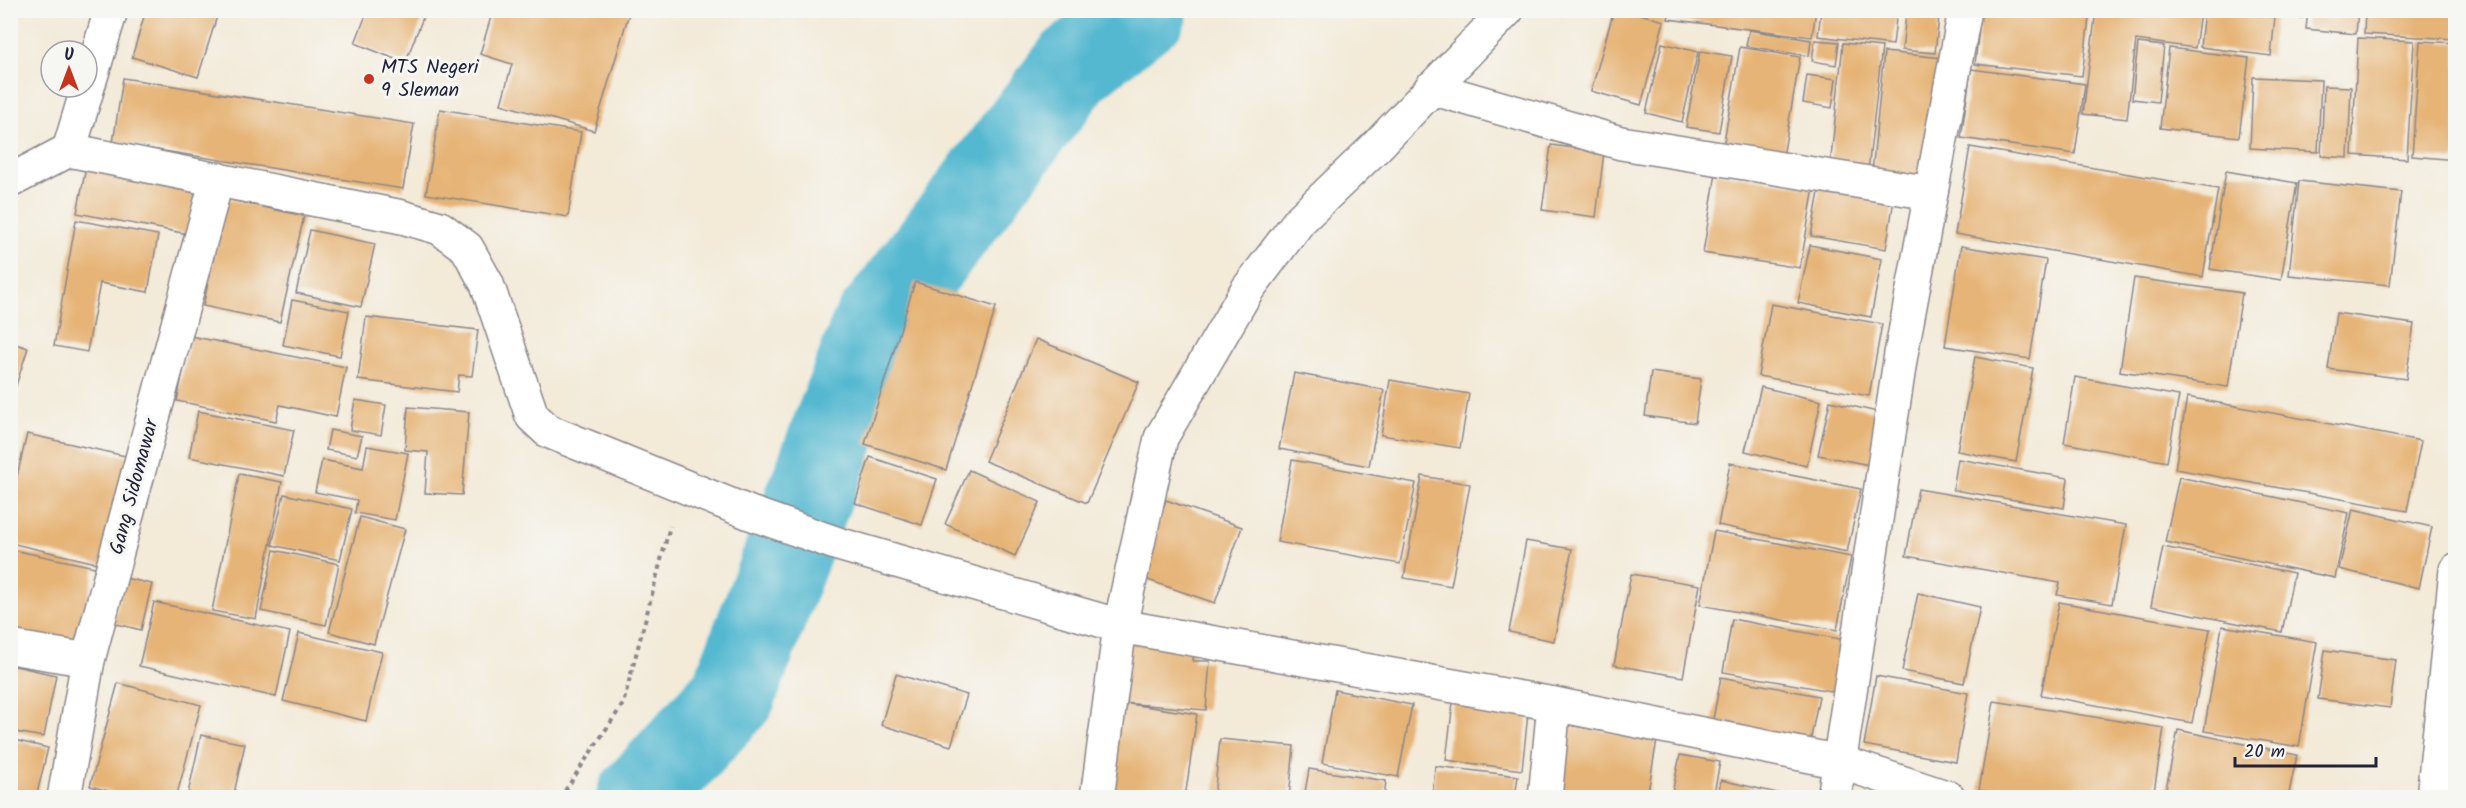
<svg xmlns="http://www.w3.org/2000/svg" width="2466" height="808" viewBox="0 0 2466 808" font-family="Kalam,sans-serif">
<rect width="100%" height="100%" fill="#f6f6f2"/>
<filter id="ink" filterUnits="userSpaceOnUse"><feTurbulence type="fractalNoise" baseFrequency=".0167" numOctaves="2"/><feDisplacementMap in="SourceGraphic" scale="12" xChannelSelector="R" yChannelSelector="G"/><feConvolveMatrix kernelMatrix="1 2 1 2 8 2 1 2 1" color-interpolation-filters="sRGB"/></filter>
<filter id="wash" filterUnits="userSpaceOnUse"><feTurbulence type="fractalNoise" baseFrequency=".008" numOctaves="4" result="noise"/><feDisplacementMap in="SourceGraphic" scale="24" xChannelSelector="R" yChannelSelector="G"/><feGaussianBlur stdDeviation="1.35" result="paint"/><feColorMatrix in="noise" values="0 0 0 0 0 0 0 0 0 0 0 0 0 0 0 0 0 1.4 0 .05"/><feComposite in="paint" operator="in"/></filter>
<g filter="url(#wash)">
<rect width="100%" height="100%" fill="#f3ead8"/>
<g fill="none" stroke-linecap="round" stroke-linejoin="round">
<!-- river -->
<path stroke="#52b8d0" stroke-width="86" d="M639,798l94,-103 141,-368 201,-262 70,-55"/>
</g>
<g id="blocks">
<!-- building -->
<g fill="#e6b476">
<path d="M146,10h73l-21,67 -66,-20z"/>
<path d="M368,10h58l-21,53 -50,-20z"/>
<path d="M493,10h137l-36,121 -93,-27 11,-40 -32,-10z"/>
<path d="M1614,10h12l38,11 -23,84 -50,-14z"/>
<path d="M1670,10h146l-4,27 -144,-18z"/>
<path d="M1821,10h76l-4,35 -75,-9z"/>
<path d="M1981,10h109l-8,66 -107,-12z"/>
<path d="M2096,10h87l17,3 -5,35 -59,-8 -9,79 -44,-5z"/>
<path d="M2204,10l71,7 -4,39 -71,-9z"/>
<path d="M2260,10h15v4l-15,-2z"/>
<path d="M2280,10h23v8l-23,-1z"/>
<path d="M2308,10h50l-2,24 -50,-5z"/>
<path d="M2365,10h91v29l-92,-5z"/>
<path d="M1906,14l33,3 -4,36 -33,-3z"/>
<path d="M1749,30l62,10 -2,16 -63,-10z"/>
<path d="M2358,38l56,3 -7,118 -55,-4z"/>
<path d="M1815,40l24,2 -3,23 -24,-4z"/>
<path d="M2420,41l36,2v117l-44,-4z"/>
<path d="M1662,43l36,9 -16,70 -36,-9z"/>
<path d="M1843,43l39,4 -14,124 -38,-4z"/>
<path d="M2138,43l26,3 -6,56 -26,-3z"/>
<path d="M1740,47l60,10 -18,106 -60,-10z"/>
<path d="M2169,48l80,10 -10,79 -79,-9z"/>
<path d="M1700,51l32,5 -13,76 -33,-5z"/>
<path d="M1884,52l59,6 -12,121 -59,-6z"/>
<path d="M1971,69l114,15 -10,70 -114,-16z"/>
<path d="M1807,75l29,4 -4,29 -29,-5z"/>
<path d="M2253,77l68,3 -3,72 -68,-4z"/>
<path d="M123,78l291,46 -11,65 -290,-46z"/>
<path d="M2324,86l27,1 -3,71 -27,-2z"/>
<path d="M440,109l141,23 -13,85 -142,-23z"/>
<path d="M1551,145l53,7 -8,65 -54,-7z"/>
<path d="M1970,147l248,42 -15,88 -248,-43z"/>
<path d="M87,162l111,20 -10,52 -111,-21z"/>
<path d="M2226,171l71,12 -16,97 -71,-11z"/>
<path d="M1716,173l98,15 -14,80 -97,-15z"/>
<path d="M1821,181l74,12 -9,56 -75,-13z"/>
<path d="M2299,181l102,11 -11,93 -101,-10z"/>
<path d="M227,199l77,17 -24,106 -77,-16z"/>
<path d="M76,220l82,15 -10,57 -48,-9 -13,69 -33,-6z"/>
<path d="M310,230l65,14 -14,63 -65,-14z"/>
<path d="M1810,245l72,14 -11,58 -73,-14z"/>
<path d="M1961,246l85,14 -16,99 -85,-13z"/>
<path d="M2134,278l108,15 -14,94 -108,-16z"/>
<path d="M915,282l81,25 -50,163 -81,-26z"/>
<path d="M292,300l57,11 -9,45 -57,-11z"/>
<path d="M1771,304l111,20 -13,72 -111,-20z"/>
<path d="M2336,313l78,11 -8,55 -78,-10z"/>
<path d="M366,317l112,13 -6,46 -13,-1 -2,17 -99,-12z"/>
<path d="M190,336l156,31 -10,50 -56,-12 -4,16 -99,-20z"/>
<path d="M1036,339l103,43 -52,121 -102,-42z"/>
<path d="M10,342l18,6 -17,53h-1z"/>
<path d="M1975,357l58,11 -17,94 -59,-11z"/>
<path d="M1651,372l50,7 -6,44 -50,-7z"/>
<path d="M1294,373l90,17 -15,76 -90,-17z"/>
<path d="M2075,377l104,19 -12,66 -103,-19z"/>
<path d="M1390,380l79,14 -9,54 -79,-13z"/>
<path d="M1761,387l60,14 -14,65 -62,-15z"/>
<path d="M2187,397l234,44 -14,70 -232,-42z"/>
<path d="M355,400l31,5 -5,30 -31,-5z"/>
<path d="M1830,401l56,13 -11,52 -57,-11z"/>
<path d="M408,407l61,5 -7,83 -37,-2 3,-41 -23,-2z"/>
<path d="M198,411l96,19 -10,46 -95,-19z"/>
<path d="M330,430l32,6 -5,20 -31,-6z"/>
<path d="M27,434l103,23 -25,108 -95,-22v-37z"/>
<path d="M367,446l41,7 -13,67 -40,-7 2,-13 -42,-8 7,-32 41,8z"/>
<path d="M870,457l67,22 -15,46 -67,-22z"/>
<path d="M1958,459l110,19 -4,30 -111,-18z"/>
<path d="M1292,460l124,23 -16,81 -123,-22z"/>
<path d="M1730,463l131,26 -14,63 -129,-27z"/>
<path d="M969,470l71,32 -25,54 -70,-32z"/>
<path d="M239,474l43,8 -26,137 -44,-8z"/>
<path d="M1422,476l48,8 -19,102 -47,-8z"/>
<path d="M2179,477l170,36 -14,65 -170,-36z"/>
<path d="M1918,489l208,36 -14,79 -55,-9 3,-12 -154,-27z"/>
<path d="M284,494l68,15 -12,51 -68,-15z"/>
<path d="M1166,500l76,27 -27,76 -76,-26z"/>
<path d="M2353,509l79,18 -13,61 -80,-19z"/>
<path d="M360,517l45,12 -31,115 -45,-12z"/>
<path d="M1714,531l137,26 -14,73 -137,-25z"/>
<path d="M1526,541l46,8 -18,92 -45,-9z"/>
<path d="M2163,547l131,26 -12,59 -131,-26z"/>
<path d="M13,550l82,17 -17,77 -68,-15v-66z"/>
<path d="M274,550l65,14 -13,61 -65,-14z"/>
<path d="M1631,574l69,11 -17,92 -69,-12z"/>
<path d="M125,578l27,6 -11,46 -28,-7z"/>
<path d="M1918,593l62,14 -16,76 -62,-12z"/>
<path d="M154,602l136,30 -14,65 -137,-31z"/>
<path d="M2059,602l151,27 -18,94 -151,-28z"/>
<path d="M1732,619l119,22 -9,52 -119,-21z"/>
<path d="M2222,626l95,16 -18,105 -95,-16z"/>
<path d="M299,633l83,19 -16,69 -83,-20z"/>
<path d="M1122,633l73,6 -2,22h17l-4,49 -84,-7 75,11 -12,84h-84z"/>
<path d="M2325,650l71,10 -6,48 -72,-9z"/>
<path d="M10,665l46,10 -12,62 -34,-6z"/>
<path d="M896,674l71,21 -16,51 -70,-21z"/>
<path d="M1876,676l92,17 -12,69 -92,-17z"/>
<path d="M1721,677l98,19 -10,52 -98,-18z"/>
<path d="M118,683l83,22 -25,93h-42l-44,-12z"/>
<path d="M1335,690l77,15 -14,72 -76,-14z"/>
<path d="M1454,694l75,10 -7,66 -76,-10z"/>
<path d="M1994,701l170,27 -11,70h-126l-48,-8z"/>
<path d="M1563,724l94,16 -10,58h-97z"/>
<path d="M2178,730l119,25 -9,43h-124z"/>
<path d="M201,735l44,9 -12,54h-46z"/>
<path d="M10,739l38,9 -12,50h-26z"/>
<path d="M1220,739l74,7 -5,52h-75z"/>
<path d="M1680,755l40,7 -7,36h-42z"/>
<path d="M1435,766l83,10 -3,22h-83z"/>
<path d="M1309,769l77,12 -2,17h-80z"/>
<path d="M1721,780l74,17v1h-78z"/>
</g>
</g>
</g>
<g filter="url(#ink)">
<use href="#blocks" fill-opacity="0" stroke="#8a868a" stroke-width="1.5"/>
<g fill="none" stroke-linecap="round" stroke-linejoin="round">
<!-- minor casing -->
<g stroke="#8a868a" stroke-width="36">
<g id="minor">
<path d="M1431,88l190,55 310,50"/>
<path d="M69,150l42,-140"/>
<path d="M10,181l59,-31 333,67 38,11 27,20 20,36 45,132 16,15 202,82 88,31 282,82 434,78 286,58 109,36"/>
<path d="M10,647l78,13"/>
<path d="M64,798l24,-138 129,-481"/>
<path d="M1097,798l23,-172 41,-188 86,-148 53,-70 75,-72 132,-138"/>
<path d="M1545,798l9,-94"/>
<path d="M1834,798l67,-444 64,-344"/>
<path d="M2433,798l23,-228"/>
</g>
</g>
<!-- path -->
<path stroke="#8a868a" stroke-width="4" stroke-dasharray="4.5 4.5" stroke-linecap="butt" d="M560,798l63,-94 47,-178"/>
<!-- minor -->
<use href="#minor" stroke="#fff" stroke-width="33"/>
</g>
</g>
<!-- markers -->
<circle fill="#c8321e" stroke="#f6f6f2" stroke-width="2" cx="369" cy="79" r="6"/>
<g text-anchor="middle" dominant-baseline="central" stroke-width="6" stroke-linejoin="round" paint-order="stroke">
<!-- poi labels -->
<g font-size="20" fill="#22223b" stroke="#f6f6f2" text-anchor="start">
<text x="381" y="68">MTS Negeri<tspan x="381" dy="23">9 Sleman</tspan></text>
</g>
<!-- street labels -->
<g font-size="20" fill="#22223b" stroke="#f6f6f2">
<text transform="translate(135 487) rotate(-75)">Gang Sidomawar</text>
</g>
</g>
<!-- margin -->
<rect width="2466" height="808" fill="none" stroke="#f6f6f2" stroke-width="36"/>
<!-- north arrow -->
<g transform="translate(69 69)"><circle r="28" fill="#f6f6f2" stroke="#a1a1a9" stroke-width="1.5"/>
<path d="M0-4.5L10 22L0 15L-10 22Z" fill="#c8321e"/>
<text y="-9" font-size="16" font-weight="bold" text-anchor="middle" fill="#22223b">U</text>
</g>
<!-- scale -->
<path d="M2235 757v9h141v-9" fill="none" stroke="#22223b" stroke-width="3"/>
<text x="2244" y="757" font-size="18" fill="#22223b" stroke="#f6f6f2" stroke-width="4.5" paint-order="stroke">20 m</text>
</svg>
